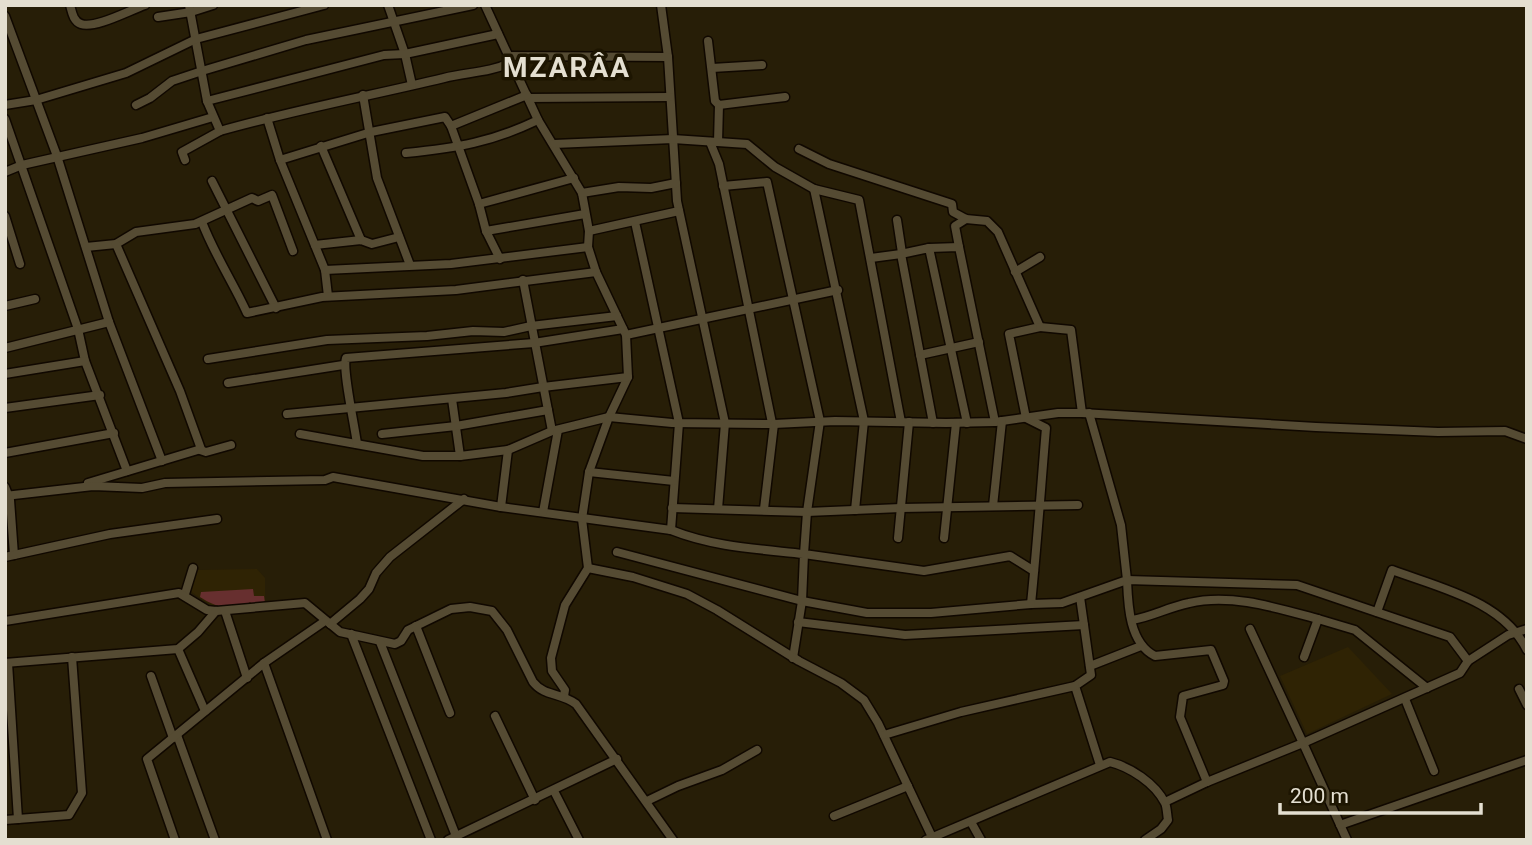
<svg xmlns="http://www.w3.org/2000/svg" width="1532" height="845" viewBox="0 0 1532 845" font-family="Roboto,sans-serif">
<rect width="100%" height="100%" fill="#271e07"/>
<!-- built -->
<g fill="#2f2304">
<path d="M257,569l8,9v26l-12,3 -3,-3 -4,3h-33l-23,-16 8,-21z"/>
<path d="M1348,647l44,47 -85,40 -27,-58z"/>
</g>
<!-- green -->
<path fill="#672f2f" d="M253,589l1,7h10l1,7 -12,2 -3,-3c-14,12 -37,4 -50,-5l1,-5z"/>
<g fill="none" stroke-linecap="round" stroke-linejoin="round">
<!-- minor casing -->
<g stroke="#100800" stroke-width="11">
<g id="minor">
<path d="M70,5c2,7 3,16 11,19 14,5 49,-14 64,-19"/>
<path d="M189,5l18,96 13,30c74,-21 149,-35 224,-53 23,-6 46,-5 67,-16"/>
<path d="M388,5l17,49 7,31"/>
<path d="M485,5l53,115 44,73 7,38 -1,16 8,25 30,63 2,42 -19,40 -20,55 -7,47 6,49 -23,37 -14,53 1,13 13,19 -1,6"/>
<path d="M661,5l7,52 9,144 48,222 -7,86"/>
<path d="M5,16l52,140 52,166 53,139"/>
<path d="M158,17l33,-5 22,-7"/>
<path d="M708,41l7,60 4,4 -1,37"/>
<path d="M508,56l160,1"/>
<path d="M712,68l50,-3"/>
<path d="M363,95l14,83 33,87"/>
<path d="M528,98l142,-1"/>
<path d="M207,101l177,-46 21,-1 93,-20"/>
<path d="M5,105l31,-5 90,-27 70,-34 128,-34"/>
<path d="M136,105l14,-7 22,-17 30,-10 104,-31 167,-35"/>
<path d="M719,105l66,-8"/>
<path d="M267,118l13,42 45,110 3,26"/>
<path d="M5,119l73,210 7,32 42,110"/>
<path d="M451,126l28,78 7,27 14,28"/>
<path d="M710,142l9,22 53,259"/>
<path d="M554,144l119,-5 74,5 28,23 39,22 45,11 42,222"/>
<path d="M321,146l40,94"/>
<path d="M799,149l30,15 123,40 1,8 13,7 21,2 11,11 42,95 -31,7 17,84 20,10c-5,59 -9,117 -15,176l31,-1 65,-23 -6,-55 -32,-112"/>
<path d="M406,153c51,-5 86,-11 132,-33"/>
<path d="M185,160l-3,-8 38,-21"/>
<path d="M280,160l91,-28 74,-15 6,9 76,-31"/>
<path d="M5,172l17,-7 120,-27 71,-21"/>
<path d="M212,181l64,127"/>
<path d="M723,186l44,-4 53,239 -13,91 -3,42 120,17 86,-15 24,15"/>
<path d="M814,189l50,232 -9,89"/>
<path d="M582,193l37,-6 32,1 25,-5"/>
<path d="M479,204l95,-26"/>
<path d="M5,216l15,48"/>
<path d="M897,220l5,33"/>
<path d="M202,222c12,32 31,60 45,91l75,-16 134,-7 140,-18"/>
<path d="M635,222l44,201 -8,107"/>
<path d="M486,231l99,-17"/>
<path d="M589,231l90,-20"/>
<path d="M315,245l46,-5 11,4 27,-7"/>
<path d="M86,247l30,-3 20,-12 59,-8 57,-26 6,3 14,-6 21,56"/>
<path d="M959,247l-4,-21 11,-7"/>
<path d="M929,248l30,-1 36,175"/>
<path d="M871,258l30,-4"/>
<path d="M325,270l126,-6 137,-17"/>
<path d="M1015,272l25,-15"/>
<path d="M523,280l29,151"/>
<path d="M5,306l30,-7"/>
<path d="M1040,327l31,3 11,83"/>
<path d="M626,335l212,-45"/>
<path d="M5,348l104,-26"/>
<path d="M920,355l59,-13"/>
<path d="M208,359l119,-19 100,-4 46,-5 31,1 27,-6 86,-10"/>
<path d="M5,374l80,-13"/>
<path d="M228,383l115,-18"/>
<path d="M452,399l8,57"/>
<path d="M5,408l95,-13"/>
<path d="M287,414l219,-21 37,-6 85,-10"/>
<path d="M933,423l-32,-169 28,-6 38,175"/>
<path d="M300,434l123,22h37l48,-6 44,-19 57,-14 63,6 102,1 61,-3 111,2 49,-1 63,-9h24l234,14 122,5 67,-1 22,8"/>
<path d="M382,434l74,-8 92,-16"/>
<path d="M357,444c-2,-17 -15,-75 -11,-86l188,-15 89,-14"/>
<path d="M200,450l6,2 25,-7"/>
<path d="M5,453l109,-20"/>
<path d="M589,472l85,9"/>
<path d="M88,483l113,-34 -21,-58 -64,-147"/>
<path d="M5,487l5,13 4,55"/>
<path d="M5,496l88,-10 49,2 23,-5 160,-3 8,-3 168,30 170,23c42,17 88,19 133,24l-2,47 -9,57"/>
<path d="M993,506l9,-85"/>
<path d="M501,507l7,-57"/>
<path d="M672,508l135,4 94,-4 177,-3"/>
<path d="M764,509l10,-85"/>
<path d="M543,512l15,-82"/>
<path d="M898,538l11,-116"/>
<path d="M944,538l12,-115"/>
<path d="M617,552l185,49 65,12h64l100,-9"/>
<path d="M5,557l105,-23 107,-15"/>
<path d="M588,568l45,9 54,17 30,16 82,51 42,22 23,17 14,23 54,114"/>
<path d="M185,594l8,-26"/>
<path d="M225,611l22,67"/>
<path d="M1377,612l15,-42c48,18 111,31 135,80"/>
<path d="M1318,619l37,11 72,58"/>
<path d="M1132,620c19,-3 37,-13 57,-17 42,-10 88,5 129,16l-14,38"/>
<path d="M5,621l174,-28 28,17 9,1 89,-8 35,29 55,12 6,-3 7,-11 43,-21 19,-2 22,4 15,19 26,52c12,15 27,10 43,22l97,136"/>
<path d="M798,622l107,13 179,-10 -4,-28"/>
<path d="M330,624l30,-25 9,-10 7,-16 14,-16 74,-58"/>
<path d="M1084,625l7,50 -16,11 25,79"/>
<path d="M416,626l34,87"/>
<path d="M1250,629l53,114 157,-70 8,-12 40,-26 19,-6"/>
<path d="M351,634l80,206"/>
<path d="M380,642l76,194"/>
<path d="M178,649l27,62"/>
<path d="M5,663l173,-14 20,-17 18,-21"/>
<path d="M8,663l10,156"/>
<path d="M264,663l63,177"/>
<path d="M1090,666l51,-20"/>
<path d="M151,676l22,62"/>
<path d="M1519,689l8,16"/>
<path d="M1405,699l29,72"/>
<path d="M495,716l40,84"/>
<path d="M177,735l38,105"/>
<path d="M884,735l77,-23 114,-26"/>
<path d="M1207,782l-27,-65 3,-21 40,-11 1,-4 -13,-31 -56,6c-26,-13 -27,-51 -28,-76l170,5 153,52 18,24"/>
<path d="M554,791l25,49"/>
<path d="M647,801l31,-15 44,-16 35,-20"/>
<path d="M1165,802l42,-20 96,-39 44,97"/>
<path d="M834,816l74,-30"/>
<path d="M5,820l64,-5 13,-22 -10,-136"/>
<path d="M971,822l10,18"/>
<path d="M1340,825l187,-65"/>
<path d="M175,840l-28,-81 117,-96 61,-42"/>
<path d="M448,840l169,-81"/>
<path d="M926,840l184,-78c20,5 45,21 55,41 2,4 2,12 3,17l-7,9 -16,11"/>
</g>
</g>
<!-- minor -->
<use href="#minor" stroke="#554b33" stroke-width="8"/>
</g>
<g text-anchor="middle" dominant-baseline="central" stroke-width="7" stroke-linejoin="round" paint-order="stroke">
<!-- district labels -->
<g font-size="28" font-weight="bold" letter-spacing="2" fill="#e4dfd1" stroke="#1d1501">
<text x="567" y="67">MZARÂA</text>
</g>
</g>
<!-- border -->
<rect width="1532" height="845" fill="none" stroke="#e4dfd1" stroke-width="14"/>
<!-- scale -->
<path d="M1280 803v10h201v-10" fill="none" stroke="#e4dfd1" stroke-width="3.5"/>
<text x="1290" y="803" font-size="21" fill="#e4dfd1" stroke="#1d1501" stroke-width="5" paint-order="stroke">200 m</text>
</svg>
